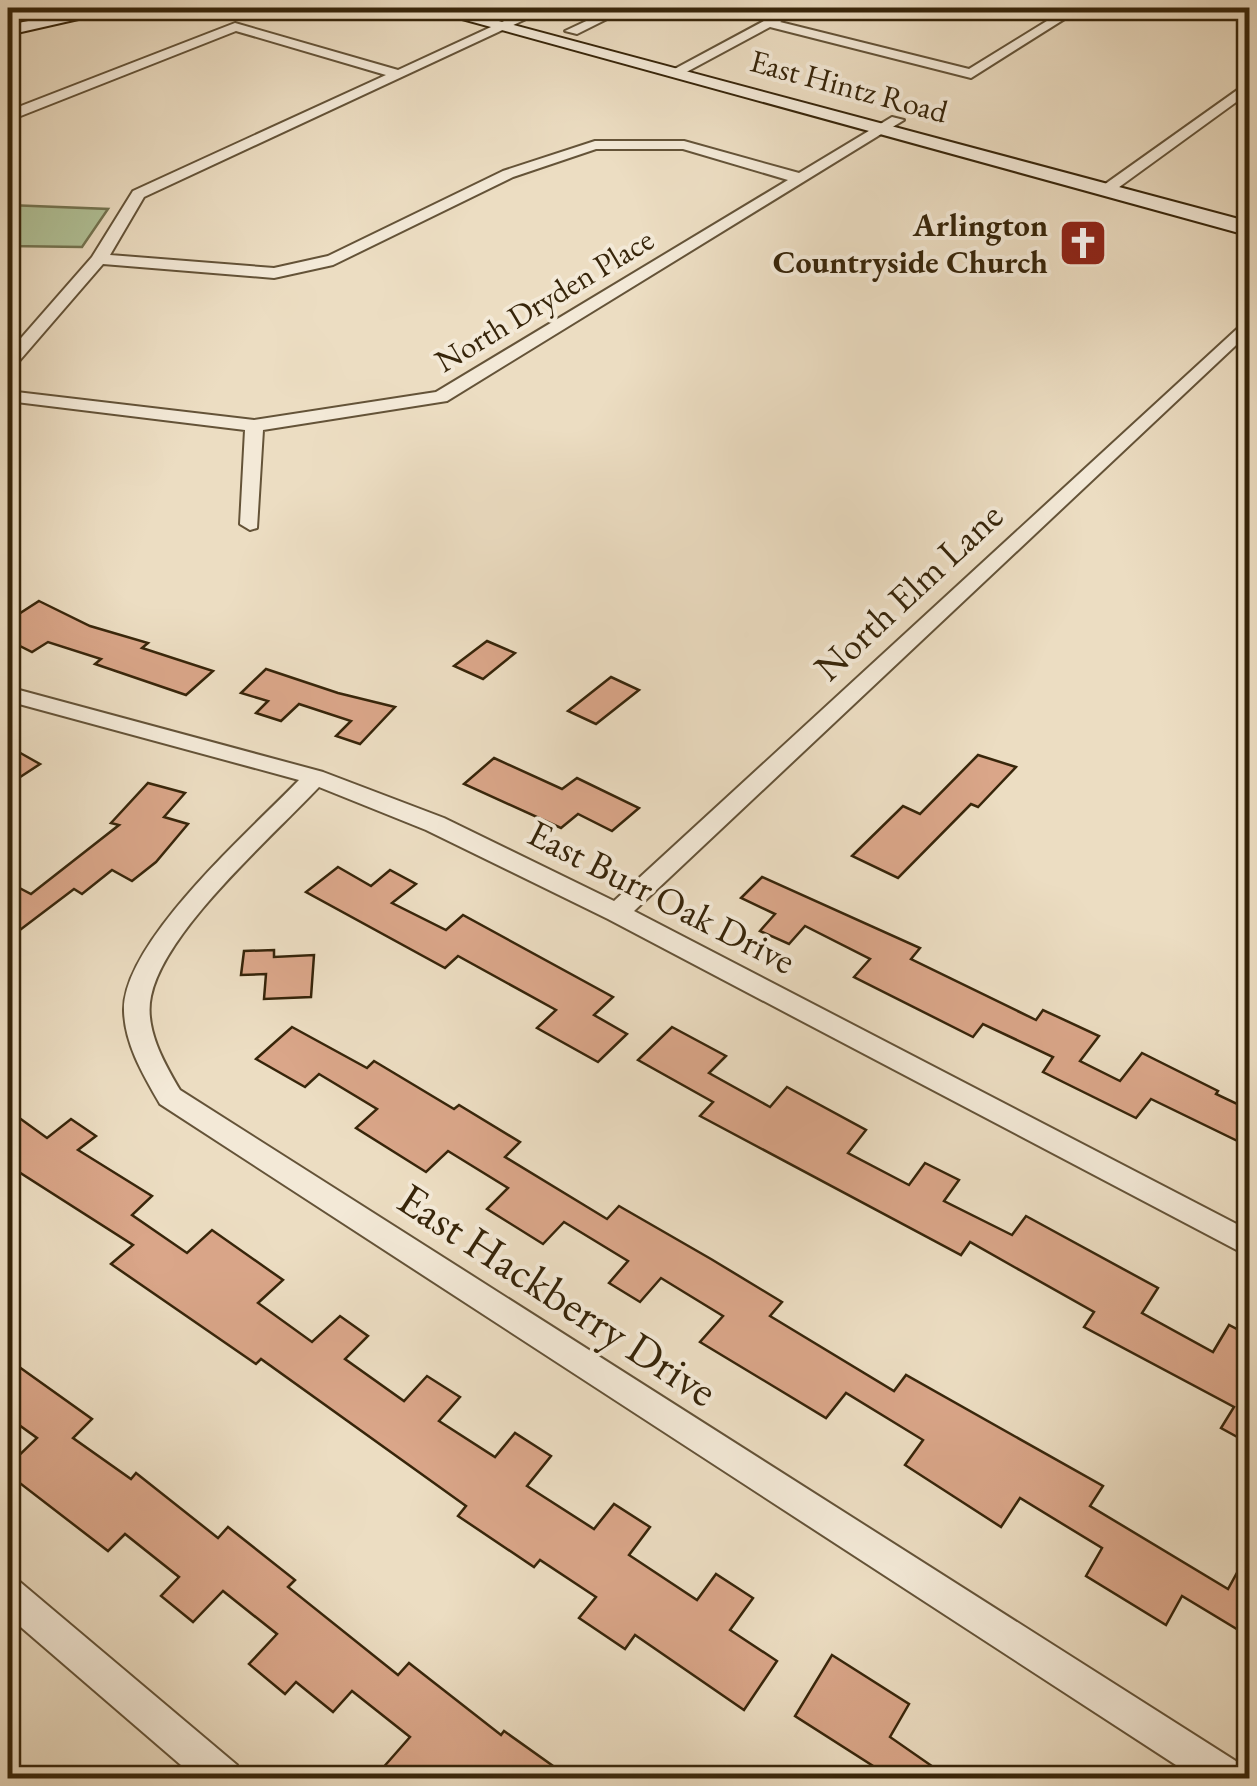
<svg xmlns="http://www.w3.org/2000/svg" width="1257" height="1786" viewBox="0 0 1257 1786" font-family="'EB Garamond',serif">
<rect width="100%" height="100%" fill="#ecddc2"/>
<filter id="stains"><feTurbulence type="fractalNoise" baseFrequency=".002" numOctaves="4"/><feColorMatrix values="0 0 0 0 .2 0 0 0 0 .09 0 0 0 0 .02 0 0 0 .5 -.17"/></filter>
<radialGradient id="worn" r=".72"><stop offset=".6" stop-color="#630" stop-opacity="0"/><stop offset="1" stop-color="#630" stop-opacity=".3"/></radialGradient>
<!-- green -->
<path fill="#b1c298" stroke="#747451" stroke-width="2.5" d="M8,205l100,4 -26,38 -74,-1z"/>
<!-- building -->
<g fill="#daa689" stroke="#37250a" stroke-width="2.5">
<path d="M39,601l51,25 58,17 -6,5 71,23 -27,24 -91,-31 6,-5 -53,-17 -16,10 -24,-12v-19z"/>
<path d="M487,641l28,12 -32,26 -29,-13z"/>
<path d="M266,669l72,24 57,14 -35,37 -24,-8 15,-15 -52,-17 -18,17 -25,-8 12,-12 -27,-8z"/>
<path d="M611,677l28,13 -43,34 -28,-13z"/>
<path d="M8,746l32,18 -32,21z"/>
<path d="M978,755l38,12 -38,40 -7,-3 -73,74 -46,-22 51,-50 17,8z"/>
<path d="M494,758l68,31 15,-11 62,30 -27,23 -34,-17 -17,14 -97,-44z"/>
<path d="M148,783l37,10 -21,24 24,7 -32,38 -24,19 -20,-11 -30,24 -8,-5 -66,50v-57l23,12 88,-69 -8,-2z"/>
<path d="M338,867l33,19 19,-16 26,14 -24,19 54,27 17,-15 150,82 -19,18 33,19 -29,28 -61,-34 19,-18 -98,-54 -13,12 -139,-76z"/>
<path d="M762,877l158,71 -9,11 125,61 7,-10 56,26 -19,25 40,20 22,-28 76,38 -2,3 34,16v37l-99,-48 -15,19 -93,-46 10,-15 -70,-33 -10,13 -119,-60 16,-18 -65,-33 -16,18 -29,-13 15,-17 -34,-16z"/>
<path d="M274,950v7l40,-2 -3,42 -47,2 2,-25 -25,1 3,-24z"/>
<path d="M292,1027l75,41 7,-7 80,48 5,-4 61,37 -15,15 102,62 12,-13 92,53 71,43 -12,14 124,75 12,-16 197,111 -13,20 138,83 22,-40v88l-68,-41 -16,29 -80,-49 16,-28 -82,-50 -19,29 -96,-62 18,-25 -77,-47 -20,25 -126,-76 23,-26 -62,-38 -21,24 -31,-19 19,-22 -64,-39 -21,22 -56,-35 21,-21 -60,-37 -22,21 -70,-44 21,-19 -58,-35 -14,13 -49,-28z"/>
<path d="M672,1027l54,29 -17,17 61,34 17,-20 79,43 -18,23 61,32 16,-22 34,17 -15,21 68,34 14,-19 132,72 -16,25 71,39 16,-27 21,11v108l-29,-16 13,-21 -150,-80 10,-15 -124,-70 -9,13 -261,-139 13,-14 -75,-42z"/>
<path d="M18,1117l29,21 24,-19 25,17 -18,14 74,46 -20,19 55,38 25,-23 71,50 -25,23 54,39 28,-26 28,20 -23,23 59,42 23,-25 33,21 -21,24 56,36 20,-24 36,23 -24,30 67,43 20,-25 36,23 -21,28 68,45 19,-26 37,24 -23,32 47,31 -33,49 -109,-75 -10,14 -46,-31 17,-21 -56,-37 -6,7 -76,-51 8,-10 -205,-147 -5,5 -145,-100 22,-19 -125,-80v-39z"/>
<path d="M8,1359l84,60 -19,19 58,41 5,-6 82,65 10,-11 67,53 -7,7 110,88 11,-12 92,72 3,-4 66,47h-196l36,-41 -58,-46 -19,21 -37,-30 -11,12 -36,-30 28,-30 -54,-43 -30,31 -32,-26 18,-19 -54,-43 -17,17 -100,-77v-8l29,-28 -29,-21z"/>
<path d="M832,1655l77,49 -19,33 59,41h-57l-97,-62z"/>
</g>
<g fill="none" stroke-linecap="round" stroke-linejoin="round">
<!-- minor casing -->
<g stroke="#645338" stroke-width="4">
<g id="minor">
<path d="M614,8h15l-52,26 -12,-3z"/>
<path d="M788,8h15l-23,14 189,47 99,-61h14l-111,70 -201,-51 -91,49 -12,-3z"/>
<path d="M515,16l11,3 -382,178 -34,58 164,13 54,-12 175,-85 92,-30h89l115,32 93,-56 12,3 -457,281 -184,29 -6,98 -7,2 -10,-6 5,-94 -237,-29v-10l246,29 182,-28 352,-212 -105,-31h-87l-83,28 -180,88 -59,13 -171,-14 -89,103 -6,1v-15l84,-96 41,-66 253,-116 -150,-44 -223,88 -5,1v-9l227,-88 163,47z"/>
<path d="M1250,81v11l-139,101h-10v-6z"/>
<path d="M1250,317v15l-616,579 616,320v26l-642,-338 -182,-89 -107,-43c-47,50 -154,143 -168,209 -7,32 13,67 29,94l1062,675 6,13h-52l-1036,-674c-16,-28 -35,-59 -36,-93 -2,-69 128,-182 175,-231l-291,-79v-14l315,85 121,46 170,83z"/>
<path d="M8,1578l12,4 217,183 5,13h-46l-188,-162z"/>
</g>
</g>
<!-- secondary casing -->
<g stroke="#37250a" stroke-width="4">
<g id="secondary">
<path d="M94,8h33l-119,27v-10z"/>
<path d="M422,8h28l800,214v14z"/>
</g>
</g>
<!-- minor -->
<use href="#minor" fill="#f3e9d7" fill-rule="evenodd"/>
<!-- secondary -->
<use href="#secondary" fill="#f3e9d7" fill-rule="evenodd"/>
</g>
<!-- icons -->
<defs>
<g id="church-square" transform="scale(2.5)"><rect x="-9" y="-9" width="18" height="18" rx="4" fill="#8f2418" stroke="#f3e9d7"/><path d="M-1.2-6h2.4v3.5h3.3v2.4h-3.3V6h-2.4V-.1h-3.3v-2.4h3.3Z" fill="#fff"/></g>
</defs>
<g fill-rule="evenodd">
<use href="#church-square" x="1083" y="243"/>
</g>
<g text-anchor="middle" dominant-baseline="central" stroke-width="8" stroke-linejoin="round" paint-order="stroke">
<!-- far-street labels -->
<g font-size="32" fill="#37250a" stroke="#f3e9d7">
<text transform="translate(849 86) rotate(15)">East Hintz Road</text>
<text transform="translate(544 300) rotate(-31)">North Dryden Place</text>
</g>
<!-- far-poi labels -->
<g font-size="32" font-weight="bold" fill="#37250a" stroke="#f3e9d7" text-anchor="end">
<text x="1048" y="225">Arlington<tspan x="1048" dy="37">Countryside Church</tspan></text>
</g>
<!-- street labels -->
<g font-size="38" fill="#37250a" stroke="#f3e9d7">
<text transform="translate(908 591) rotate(-43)">North Elm Lane</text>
<text transform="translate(662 896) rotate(27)">East Burr Oak Drive</text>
</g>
<!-- near-street labels -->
<g font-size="45" fill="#37250a" stroke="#f3e9d7">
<text transform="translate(558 1294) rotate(33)">East Hackberry Drive</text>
</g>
</g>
<!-- margin -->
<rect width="1257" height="1786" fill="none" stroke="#ecddc2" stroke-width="40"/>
<rect x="10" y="10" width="1237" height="1766" fill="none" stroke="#37250a" stroke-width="5"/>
<rect x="20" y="20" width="1217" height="1746" fill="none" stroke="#37250a" stroke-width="2.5"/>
<rect width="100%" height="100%" filter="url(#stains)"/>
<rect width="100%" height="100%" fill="url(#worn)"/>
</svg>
